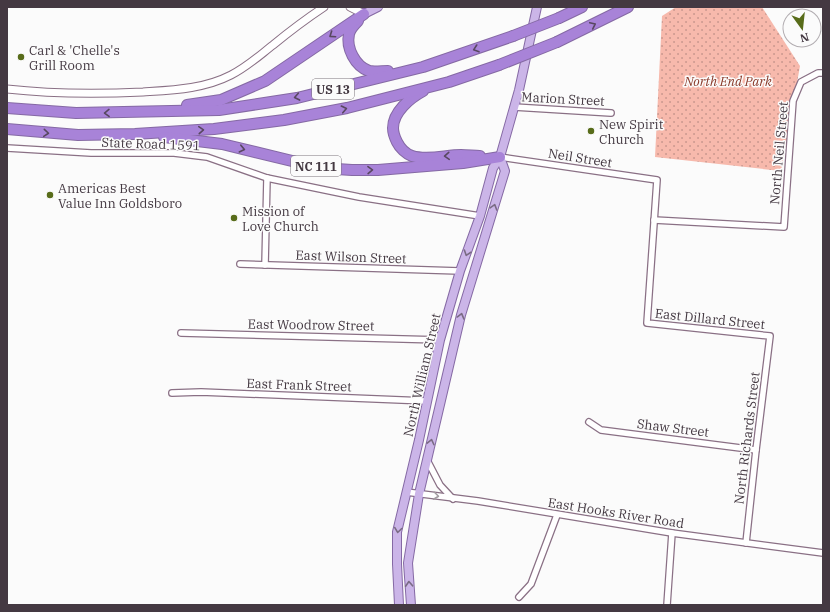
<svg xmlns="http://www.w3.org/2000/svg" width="830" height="612" viewBox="0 0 830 612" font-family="'IBM Plex Serif',serif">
<defs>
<pattern id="green-dots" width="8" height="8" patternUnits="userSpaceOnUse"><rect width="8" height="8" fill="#f7b9ac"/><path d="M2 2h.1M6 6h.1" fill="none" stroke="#ca978e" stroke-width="1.8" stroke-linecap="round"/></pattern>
</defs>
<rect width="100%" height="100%" fill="#fbfbfb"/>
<!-- green -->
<path fill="url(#green-dots)" d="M676,7h86l38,59 -19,105 -126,-14 7,-141z"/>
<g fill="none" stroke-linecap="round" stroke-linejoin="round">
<!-- minor casing -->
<g stroke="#8a7085" stroke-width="8">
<g id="minor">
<path d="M514,107l97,6"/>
<path d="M7,148l84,5h83l33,4 60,21 92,19 121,19"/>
<path d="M500,157l157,23 -10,143 123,13 -14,114 -10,93"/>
<path d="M654,220l130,7 9,-126 8,-19 17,-9h5"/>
<path d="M240,264l220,7"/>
<path d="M265,265l2,-87"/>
<path d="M181,333l259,7"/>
<path d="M172,393l29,-1 225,9"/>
<path d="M589,422l12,8 155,20"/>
<path d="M427,460l13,25 13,14"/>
<path d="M406,492l72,9 194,32 151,20"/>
<path d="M519,597l12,-13 26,-69"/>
<path d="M667,605l5,-72"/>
</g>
</g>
<!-- tertiary casing -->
<g stroke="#8a7085" stroke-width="9">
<g id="tertiary">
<path d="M350,7l14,7"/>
<path d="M7,89c45,5 91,5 136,3 30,-2 61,-3 88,-17 16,-8 29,-20 42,-30 17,-14 33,-26 51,-38"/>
</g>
</g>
<!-- primary casing -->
<g stroke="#8569a4" stroke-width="10">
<g id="primary">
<path d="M364,14l14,-7"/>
<path d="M399,605l-2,-41v-32l22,-92 21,-100 20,-69 20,-55 13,-48 7,-11 19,-67 18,-83"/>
<path d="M411,605l-3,-42 11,-69 42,-179 44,-144 -5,-14"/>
</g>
</g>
<!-- motorway casing -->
<g stroke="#8569a4" stroke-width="12">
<g id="motorway">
<path d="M559,18l23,-11"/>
<path d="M358,21c-4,4 -8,8 -9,13 -3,14 6,32 20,37 5,1 13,0 19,0"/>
<path d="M557,42l71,-35"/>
<path d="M423,91c-13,7 -30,21 -30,37 0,5 2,10 4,14 3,6 9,12 15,14 15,5 34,-1 49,-1 7,0 13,1 19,1"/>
<path d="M187,105l34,-5 44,-19 99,-67"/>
<path d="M7,108l69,5 143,-3 78,-12 126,-31 90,-31"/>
<path d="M7,129l71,6 57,-1 79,-5 70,-9 63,-12 102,-26 50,-17"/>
<path d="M164,137l58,7 99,24 31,2h26l85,-7 37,-6"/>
</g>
</g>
<!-- minor -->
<use href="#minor" stroke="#fff" stroke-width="5.5"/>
<!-- tertiary -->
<use href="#tertiary" stroke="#fff" stroke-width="7"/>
<!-- primary -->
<use href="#primary" stroke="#cbb5e8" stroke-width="8"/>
<!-- motorway -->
<use href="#motorway" stroke="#a883d8" stroke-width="10"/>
<!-- motorway-bridge casing -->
<g stroke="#8569a4" stroke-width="12" stroke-linecap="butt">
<g id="motorway-bridge">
<path d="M513,36l46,-18"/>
<path d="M499,65l58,-23"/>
</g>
</g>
<!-- motorway-bridge -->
<use href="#motorway-bridge" stroke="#a883d8" stroke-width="10"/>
</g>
<!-- one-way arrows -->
<defs><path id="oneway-chevron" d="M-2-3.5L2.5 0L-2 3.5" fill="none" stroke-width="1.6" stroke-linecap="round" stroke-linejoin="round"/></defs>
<g stroke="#584860">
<use href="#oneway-chevron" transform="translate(593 25) rotate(-25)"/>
<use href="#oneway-chevron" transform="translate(332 35) rotate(146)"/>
<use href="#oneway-chevron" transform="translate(476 49) rotate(161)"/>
<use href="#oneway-chevron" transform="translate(297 97) rotate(169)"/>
<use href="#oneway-chevron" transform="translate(344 109) rotate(-12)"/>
<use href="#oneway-chevron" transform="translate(107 113) rotate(179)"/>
<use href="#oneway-chevron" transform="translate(201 130) rotate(-4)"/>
<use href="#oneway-chevron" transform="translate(46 133) rotate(5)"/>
<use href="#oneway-chevron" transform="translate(242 149) rotate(13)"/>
<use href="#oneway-chevron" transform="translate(447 156) rotate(176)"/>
<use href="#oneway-chevron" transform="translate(370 170) rotate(-1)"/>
</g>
<g stroke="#7a6b84">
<use href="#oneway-chevron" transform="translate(494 207) rotate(-73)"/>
<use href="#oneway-chevron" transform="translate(467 253) rotate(109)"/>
<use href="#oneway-chevron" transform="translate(461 316) rotate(-75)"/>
<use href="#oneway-chevron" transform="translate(431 442) rotate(-77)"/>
<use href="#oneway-chevron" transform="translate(398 530) rotate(98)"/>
<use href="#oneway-chevron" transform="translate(409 584) rotate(-93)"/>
</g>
<use stroke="#a29ca0" href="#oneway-chevron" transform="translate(436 496) rotate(7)"/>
<!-- markers -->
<g fill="#586c1a" stroke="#fbfbfb" stroke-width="1.5">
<circle cx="21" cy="57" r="4"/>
<circle cx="591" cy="131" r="4"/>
<circle cx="50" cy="195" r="4"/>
<circle cx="234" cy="218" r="4"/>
</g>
<g text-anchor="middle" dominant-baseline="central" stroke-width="3" stroke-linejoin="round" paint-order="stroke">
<!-- shield labels -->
<g fill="#fbfbfb" stroke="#7b737a" stroke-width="1">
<rect x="312" y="79" width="42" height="20" rx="3"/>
<rect x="291" y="156" width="50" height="20" rx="3"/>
</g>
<g font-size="12" font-weight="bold" fill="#443942">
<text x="333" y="89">US 13</text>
<text x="316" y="166">NC 111</text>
</g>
<!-- poi labels -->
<g font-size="13" fill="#443942" stroke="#fbfbfb" text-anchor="start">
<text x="29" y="50">Carl &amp; 'Chelle's<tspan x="29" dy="15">Grill Room</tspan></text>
<text x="599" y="124">New Spirit<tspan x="599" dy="15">Church</tspan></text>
<text x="58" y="188">Americas Best<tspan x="58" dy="15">Value Inn Goldsboro</tspan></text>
<text x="242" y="211">Mission of<tspan x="242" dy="15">Love Church</tspan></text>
</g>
<!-- park labels -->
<g font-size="13" font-style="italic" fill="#8a3a2a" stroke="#fbfbfb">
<text x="728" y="81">North End Park</text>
</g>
<!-- street labels -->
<g font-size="13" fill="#443942" stroke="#fbfbfb">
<text transform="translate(563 99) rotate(3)">Marion Street</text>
<text transform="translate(151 144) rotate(2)">State Road 1591</text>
<text transform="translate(779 153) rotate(-85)">North Neil Street</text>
<text transform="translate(580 158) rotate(9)">Neil Street</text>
<text transform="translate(351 257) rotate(2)">East Wilson Street</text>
<text transform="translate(710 319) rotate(6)">East Dillard Street</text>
<text transform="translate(311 325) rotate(1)">East Woodrow Street</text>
<text transform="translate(422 375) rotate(-77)">North William Street</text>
<text transform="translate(299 385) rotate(2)">East Frank Street</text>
<text transform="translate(673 428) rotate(7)">Shaw Street</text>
<text transform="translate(747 438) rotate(-83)">North Richards Street</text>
<text transform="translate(616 513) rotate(9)">East Hooks River Road</text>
</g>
</g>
<!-- border -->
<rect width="830" height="612" fill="none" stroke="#443942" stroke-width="16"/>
<!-- north arrow -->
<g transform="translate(802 28) rotate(165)"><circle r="19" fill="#fbfbfb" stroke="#b2adb1"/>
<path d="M0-3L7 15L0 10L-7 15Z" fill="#586c1a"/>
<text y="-6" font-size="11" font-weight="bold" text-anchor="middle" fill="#443942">N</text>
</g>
</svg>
